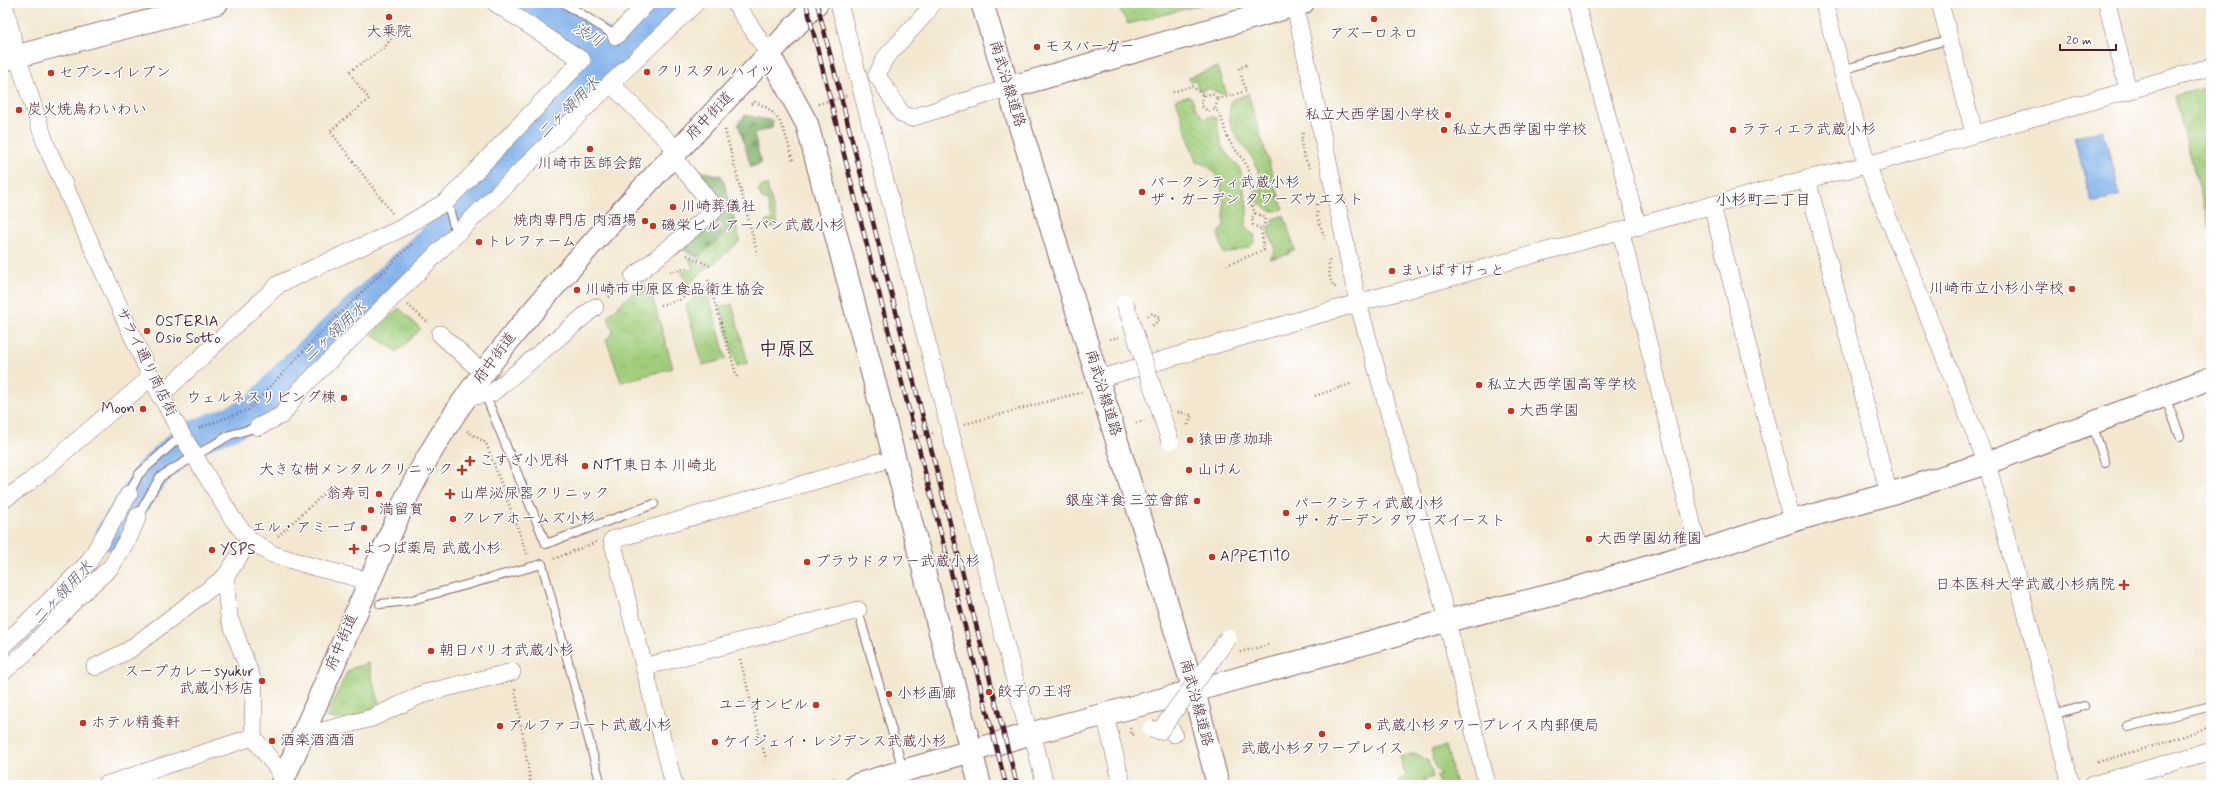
<svg xmlns="http://www.w3.org/2000/svg" width="2214" height="788" viewBox="0 0 2214 788" font-family="Mynerve,'Klee One',sans-serif">
<defs>
<pattern id="forest-firs" width="22" height="20" patternUnits="userSpaceOnUse"><rect width="22" height="20" fill="#81b16b"/><path d="M5 1l3.5 6h-7zM16 11l3.5 6h-7z" fill="#6c8f58"/></pattern>
<pattern id="park-crowns" width="20" height="18" patternUnits="userSpaceOnUse"><rect width="20" height="18" fill="#a2ce7b"/><path d="M2 6a3 3 0 1 1 6 0M12 15a3 3 0 1 1 6 0" fill="none" stroke="#8db06a"/></pattern>
<pattern id="garden-dots" width="8" height="8" patternUnits="userSpaceOnUse"><rect width="8" height="8" fill="#a2ce7b"/><path d="M2 2h.1M6 6h.1" fill="none" stroke="#8db06a" stroke-width="1.8" stroke-linecap="round"/></pattern>
<pattern id="water-ripples" width="26" height="14" patternUnits="userSpaceOnUse"><rect width="26" height="14" fill="#7daee9"/><path d="M2 4q2-2 4 0t4 0M15 11q2-2 4 0t4 0" fill="none" stroke="#688dbd"/></pattern>
</defs>
<rect width="100%" height="100%" fill="#fff"/>
<filter id="ink" filterUnits="userSpaceOnUse"><feTurbulence type="fractalNoise" baseFrequency=".025" numOctaves="2"/><feDisplacementMap in="SourceGraphic" scale="8" xChannelSelector="R" yChannelSelector="G"/><feConvolveMatrix kernelMatrix="1 2 1 2 8 2 1 2 1" color-interpolation-filters="sRGB"/></filter>
<filter id="wash" filterUnits="userSpaceOnUse"><feTurbulence type="fractalNoise" baseFrequency=".012" numOctaves="4" result="noise"/><feDisplacementMap in="SourceGraphic" scale="16" xChannelSelector="R" yChannelSelector="G"/><feGaussianBlur stdDeviation="0.9" result="paint"/><feColorMatrix in="noise" values="0 0 0 0 0 0 0 0 0 0 0 0 0 0 0 0 0 1.4 0 .05"/><feComposite in="paint" operator="in"/></filter>
<g filter="url(#wash)">
<rect width="100%" height="100%" fill="#f3e7d0"/>
<!-- grass -->
<g fill="#a2ce7b" stroke="#767653">
<path d="M1446,746l10,39h-16l-3,-10 4,-1 -5,-5 -5,-19z"/>
<path d="M1415,753l13,8 5,16 -10,3 8,5h-35l4,-1 -1,-5 7,-2 -6,-20z"/>
</g>
<!-- forest -->
<g fill="url(#forest-firs)" stroke="#66684b">
<path d="M745,115l28,6 -1,7 -18,5 7,31 -10,3 -13,-44z"/>
<path d="M696,170l26,6 14,49 -39,33 -15,-9 40,-33 -6,-20z"/>
</g>
<!-- park -->
<g fill="url(#park-crowns)" stroke="#767653">
<path d="M1116,3h91l-79,21z"/>
<path d="M2211,86v146l-37,-136z"/>
<path d="M643,283l8,10 22,75 -52,14 -15,-43 7,-6 -5,-17z"/>
<path d="M399,308l22,21 -24,23 -25,-18z"/>
<path d="M368,663l11,39c-4,3 -8,9 -12,11 -9,4 -32,9 -41,4l21,-45 5,-4z"/>
</g>
<!-- garden -->
<g fill="url(#garden-dots)" stroke="#767653">
<path d="M1218,67l8,25 -5,2 -13,-6 -6,3 -4,-2 -2,-9 -6,1 -1,-4z"/>
<path d="M1248,94l35,115c-12,5 -19,0 -27,-10 1,-9 4,-19 2,-28 -7,-27 -38,-36 -26,-71z"/>
<path d="M1187,96l5,2 3,9 9,12 8,-3 4,2c3,10 3,25 8,32 11,17 16,9 19,34 1,9 5,20 4,28 0,11 -5,17 8,23l-1,8 -4,4 -26,7 -6,-20 6,-7c0,-23 2,-60 -28,-65l-20,-63z"/>
<path d="M767,185l11,40 -10,3 -2,-7 6,-1 -5,-20 -5,-1 -4,-9 4,-4z"/>
<path d="M1284,215l11,35 -6,2v2l-19,5 6,-10 -8,-16 5,-14z"/>
<path d="M736,225l4,16 -29,25 -14,-8z"/>
<path d="M689,258l19,9 -21,19 -5,-14 11,-3z"/>
<path d="M706,284l20,75 -23,6 -17,-59z"/>
<path d="M732,304l16,59 -11,3 -17,-59z"/>
</g>
<!-- water -->
<path fill="url(#water-ripples)" stroke="#64668a" d="M2103,129l17,66 -28,8 -18,-66z"/>
<g fill="none" stroke-linecap="round" stroke-linejoin="round">
<!-- river -->
<g stroke="#7daee9" stroke-width="34">
<path d="M536,3l83,51"/>
<path d="M113,534l38,-60 31,-29 18,-10 55,-22 35,-39 206,-192 123,-128 53,-51"/>
</g>
</g>
</g>
<g filter="url(#ink)">
<g fill="none" stroke-linecap="round" stroke-linejoin="round">
<!-- lane casing -->
<g stroke="#856565" stroke-width="10">
<g id="lane">
<path d="M564,3l52,33"/>
<path d="M1842,70l108,-31"/>
<path d="M447,201l9,33"/>
<path d="M485,394l61,150 108,-40"/>
<path d="M2165,397l15,39"/>
<path d="M2092,424l13,38"/>
<path d="M129,494l10,-20 43,-39"/>
<path d="M138,516l22,-39 70,-42 28,-8"/>
<path d="M380,604l28,-3 134,-37 59,221"/>
<path d="M858,610l45,160"/>
<path d="M2052,715l32,-9"/>
<path d="M2128,727l83,-21"/>
</g>
</g>
<!-- street casing -->
<g stroke="#856565" stroke-width="18">
<g id="street">
<path d="M4,3l13,53 29,89 105,232 31,58 50,83 18,22 22,14 42,13 55,14"/>
<path d="M735,3l34,51"/>
<path d="M839,3l187,720 9,21 10,41"/>
<path d="M1576,3l62,224"/>
<path d="M1824,3l43,162 120,298 84,322"/>
<path d="M1940,3l34,130"/>
<path d="M2107,3l21,87"/>
<path d="M1295,6l63,297 84,297 45,185"/>
<path d="M616,36l31,-33"/>
<path d="M877,75l25,39 9,4 97,-30"/>
<path d="M877,75l8,-17 42,-46 5,-9"/>
<path d="M610,83l67,67"/>
<path d="M1807,179l82,315"/>
<path d="M1712,205l80,316"/>
<path d="M1621,232l78,320"/>
<path d="M633,277l80,-65 -3,-10 -38,-47"/>
<path d="M440,334l43,39"/>
<path d="M1098,379l260,-76 449,-124 60,-14 344,-98"/>
<path d="M160,396l119,-112 119,-54 49,-29 135,-141 -87,-57"/>
<path d="M465,398l27,-5 103,-86"/>
<path d="M258,427l24,-12 17,-24c131,-131 262,-262 397,-388"/>
<path d="M3,500l24,-16 124,-107"/>
<path d="M225,577l4,40 25,67 -1,53 31,40"/>
<path d="M3,646l85,-83 41,-69"/>
<path d="M95,667l34,-17 96,-73 25,-37"/>
<path d="M644,667l214,-57"/>
<path d="M3,672l21,-18 54,-57 33,-30 19,-32 8,-19"/>
<path d="M1105,715l17,70"/>
<path d="M1166,723l8,11"/>
<path d="M303,736l69,-18 53,-25 87,-21"/>
<path d="M105,785l148,-48"/>
<path d="M674,785l-62,-245 267,-78"/>
<path d="M2092,785l119,-34"/>
</g>
</g>
<!-- secondary casing -->
<g stroke="#856565" stroke-width="24">
<g id="secondary">
<path d="M982,3l212,688 24,94"/>
<path d="M769,54l38,70 173,661"/>
<path d="M3,60l214,-57"/>
<path d="M1008,88l295,-85"/>
<path d="M856,785l173,-51 146,-38 271,-75 114,-28 139,-41 93,-31 97,-27 98,-31 224,-85"/>
</g>
</g>
<!-- highway casing -->
<g stroke="#856565" stroke-width="24">
<path id="highway" d="M281,785l126,-289c49,-99 118,-178 191,-259 72,-79 146,-156 219,-234"/>
</g>
<!-- path -->
<g stroke="#856565" stroke-width="2.5" stroke-dasharray="1 3" stroke-linecap="butt">
<path d="M1173,92l19,-6 11,9 9,-1 6,5 -3,10c10,9 8,22 15,33 5,9 15,17 18,26 5,13 -1,28 7,45l10,5 -1,8 -3,3 3,21 -37,15"/>
<path d="M1203,95l-2,10c4,5 8,7 14,4"/>
<path d="M1218,99l28,-8 -7,-23 8,-3"/>
<path d="M751,104l4,-2c28,10 30,33 38,58"/>
<path d="M818,104l28,-8"/>
<path d="M725,130l33,126"/>
<path d="M1303,133c-4,12 1,25 7,35"/>
<path d="M1317,204v12l8,23"/>
<path d="M392,213l-62,-82 39,-32 -20,-27 35,-24 16,-21"/>
<path d="M1255,213l-3,5 1,7 8,4"/>
<path d="M687,255l23,11"/>
<path d="M1329,260c0,10 -1,21 7,28"/>
<path d="M670,272l17,-4"/>
<path d="M708,280l29,97"/>
<path d="M609,297l11,-10"/>
<path d="M408,305l19,17"/>
<path d="M660,305l22,-6 10,-10"/>
<path d="M1148,316l5,-3 7,6 -8,7"/>
<path d="M1110,339l9,-2"/>
<path d="M1315,396l38,-13"/>
<path d="M1178,412l14,3 -4,11 -5,-2"/>
<path d="M1136,423l8,-2"/>
<path d="M965,424l117,-32"/>
<path d="M199,428l49,-18 82,-87 83,-80"/>
<path d="M467,431l19,12 41,111"/>
<path d="M909,439l24,-6"/>
<path d="M278,536l49,-45"/>
<path d="M554,559l42,-17"/>
<path d="M1240,652l28,-7"/>
<path d="M740,659l26,101"/>
<path d="M515,689l16,96"/>
<path d="M1130,728l2,7 3,-1"/>
<path d="M2098,762l75,-22 38,-14"/>
<path d="M815,785l22,-7"/>
</g>
<!-- lane -->
<use href="#lane" stroke="#fff" stroke-width="8"/>
<!-- street -->
<use href="#street" stroke="#fff" stroke-width="17"/>
<!-- secondary -->
<use href="#secondary" stroke="#fff" stroke-width="22"/>
<!-- highway -->
<use href="#highway" stroke="#fff" stroke-width="22"/>
<!-- rail casing -->
<g stroke="#4a1f2b" stroke-width="4.5">
<g id="rail">
<path d="M806,3l81,322 119,460"/>
<path d="M817,3l200,782"/>
</g>
</g>
<!-- rail -->
<use href="#rail" stroke="#fff" stroke-width="3" stroke-dasharray="9" stroke-linecap="butt"/>
<!-- street-bridge casing -->
<g stroke="#856565" stroke-width="18" stroke-linecap="butt">
<g id="street-bridge">
<path d="M1125,303l45,138"/>
<path d="M1151,729l9,2 68,-93"/>
</g>
</g>
<!-- street-bridge -->
<use href="#street-bridge" stroke="#fff" stroke-width="17"/>
</g>
</g>
<!-- markers -->
<g fill="#c8321e" stroke="#fff" stroke-width="1.5">
<circle cx="389" cy="17" r="4"/>
<circle cx="1374" cy="19" r="4"/>
<circle cx="1037" cy="47" r="4"/>
<circle cx="647" cy="72" r="4"/>
<circle cx="51" cy="73" r="4"/>
<circle cx="19" cy="110" r="4"/>
<circle cx="1448" cy="115" r="4"/>
<circle cx="1444" cy="130" r="4"/>
<circle cx="1733" cy="130" r="4"/>
<circle cx="590" cy="149" r="4"/>
<circle cx="1142" cy="192" r="4"/>
<circle cx="673" cy="207" r="4"/>
<circle cx="645" cy="221" r="4"/>
<circle cx="653" cy="226" r="4"/>
<circle cx="479" cy="242" r="4"/>
<circle cx="1392" cy="271" r="4"/>
<circle cx="2072" cy="289" r="4"/>
<circle cx="577" cy="290" r="4"/>
<circle cx="147" cy="331" r="4"/>
<circle cx="1479" cy="385" r="4"/>
<circle cx="344" cy="398" r="4"/>
<circle cx="143" cy="409" r="4"/>
<circle cx="1511" cy="411" r="4"/>
<circle cx="1190" cy="440" r="4"/>
<path d="M468 455h4v4h4v4h-4v4h-4v-4h-4v-4h4z"/>
<circle cx="585" cy="466" r="4"/>
<path d="M460 464h4v4h4v4h-4v4h-4v-4h-4v-4h4z"/>
<circle cx="1189" cy="470" r="4"/>
<circle cx="379" cy="494" r="4"/>
<path d="M448 488h4v4h4v4h-4v4h-4v-4h-4v-4h4z"/>
<circle cx="1197" cy="501" r="4"/>
<circle cx="371" cy="510" r="4"/>
<circle cx="1286" cy="513" r="4"/>
<circle cx="453" cy="519" r="4"/>
<circle cx="364" cy="528" r="4"/>
<circle cx="1589" cy="539" r="4"/>
<path d="M352 543h4v4h4v4h-4v4h-4v-4h-4v-4h4z"/>
<circle cx="212" cy="550" r="4"/>
<circle cx="1212" cy="557" r="4"/>
<circle cx="807" cy="562" r="4"/>
<path d="M2122 579h4v4h4v4h-4v4h-4v-4h-4v-4h4z"/>
<circle cx="431" cy="651" r="4"/>
<circle cx="262" cy="681" r="4"/>
<circle cx="989" cy="692" r="4"/>
<circle cx="889" cy="694" r="4"/>
<circle cx="816" cy="705" r="4"/>
<circle cx="83" cy="723" r="4"/>
<circle cx="500" cy="726" r="4"/>
<circle cx="1368" cy="726" r="4"/>
<circle cx="1322" cy="734" r="4"/>
<circle cx="272" cy="741" r="4"/>
<circle cx="715" cy="742" r="4"/>
</g>
<g text-anchor="middle" dominant-baseline="central" stroke-width="3" stroke-linejoin="round" paint-order="stroke">
<!-- poi labels -->
<g font-size="15" fill="#4a1f2b" stroke="#fff" text-anchor="start">
<text x="389" y="32" text-anchor="middle">大乗院</text>
<text x="1374" y="34" text-anchor="middle">アズーロネロ</text>
<text x="1045" y="47">モスバーガー</text>
<text x="655" y="72">クリスタルハイツ</text>
<text x="59" y="73">セブン-イレブン</text>
<text x="27" y="110">炭火焼鳥わいわい</text>
<text x="1440" y="115" text-anchor="end">私立大西学園小学校</text>
<text x="1452" y="130">私立大西学園中学校</text>
<text x="1741" y="130">ラティエラ武蔵小杉</text>
<text x="590" y="164" text-anchor="middle">川崎市医師会館</text>
<text x="1150" y="183">パークシティ武蔵小杉<tspan x="1150" dy="17">ザ・ガーデン タワーズウエスト</tspan></text>
<text x="681" y="207">川崎葬儀社</text>
<text x="637" y="221" text-anchor="end">焼肉専門店 肉酒場</text>
<text x="661" y="226">磯栄ビル アーバン武蔵小杉</text>
<text x="487" y="242">トレファーム</text>
<text x="1400" y="271">まいばすけっと</text>
<text x="2064" y="289" text-anchor="end">川崎市立小杉小学校</text>
<text x="585" y="290">川崎市中原区食品衛生協会</text>
<text x="155" y="322">OSTERIA<tspan x="155" dy="17">Osio Sotto</tspan></text>
<text x="1487" y="385">私立大西学園高等学校</text>
<text x="336" y="398" text-anchor="end">ウェルネスリビング棟</text>
<text x="135" y="409" text-anchor="end">Moon</text>
<text x="1519" y="411">大西学園</text>
<text x="1198" y="440">猿田彦珈琲</text>
<text x="479" y="461">こすぎ小児科</text>
<text x="593" y="466">NTT東日本 川崎北</text>
<text x="453" y="470" text-anchor="end">大きな樹メンタルクリニック</text>
<text x="1197" y="470">山けん</text>
<text x="371" y="494" text-anchor="end">翁寿司</text>
<text x="459" y="494">山岸泌尿器クリニック</text>
<text x="1189" y="501" text-anchor="end">銀座洋食 三笠會館</text>
<text x="1294" y="504">パークシティ武蔵小杉<tspan x="1294" dy="17">ザ・ガーデン タワーズイースト</tspan></text>
<text x="379" y="510">満留賀</text>
<text x="461" y="519">クレアホームズ小杉</text>
<text x="356" y="528" text-anchor="end">エル・アミーゴ</text>
<text x="1597" y="539">大西学園幼稚園</text>
<text x="362" y="549">よつば薬局 武蔵小杉</text>
<text x="220" y="550">YSPS</text>
<text x="1220" y="557">APPETITO</text>
<text x="815" y="562">プラウドタワー武蔵小杉</text>
<text x="2115" y="585" text-anchor="end">日本医科大学武蔵小杉病院</text>
<text x="439" y="651">朝日パリオ武蔵小杉</text>
<text x="254" y="672" text-anchor="end">スープカレーsyukur<tspan x="254" dy="17">武蔵小杉店</tspan></text>
<text x="997" y="692">餃子の王将</text>
<text x="897" y="694">小杉画廊</text>
<text x="808" y="705" text-anchor="end">ユニオンビル</text>
<text x="91" y="723">ホテル精養軒</text>
<text x="508" y="726">アルファコート武蔵小杉</text>
<text x="1376" y="726">武蔵小杉タワープレイス内郵便局</text>
<text x="280" y="741">酒楽酒酒酒</text>
<text x="723" y="742">ケイジェイ・レジデンス武蔵小杉</text>
<text x="1322" y="749" text-anchor="middle">武蔵小杉タワープレイス</text>
</g>
<!-- street labels -->
<g font-size="15" fill="#4a1f2b" stroke="#fff">
<text transform="translate(1007 84) rotate(73)">南武沿線道路</text>
<text transform="translate(710 116) rotate(-46)">府中街道</text>
<text transform="translate(495 358) rotate(-53)">府中街道</text>
<text transform="translate(146 362) rotate(64)">サライ通り商店街</text>
<text transform="translate(1103 393) rotate(73)">南武沿線道路</text>
<text transform="translate(342 642) rotate(-67)">府中街道</text>
<text transform="translate(1196 703) rotate(75)">南武沿線道路</text>
</g>
<!-- water labels -->
<g font-size="16" font-style="italic" fill="#5e5877" stroke="#fff">
<text transform="translate(588 35) rotate(32)">渋川</text>
<text transform="translate(569 108) rotate(-45)">二ヶ領用水</text>
<text transform="translate(335 332) rotate(-43)">二ヶ領用水</text>
<text transform="translate(63 593) rotate(-47)">二ヶ領用水</text>
</g>
<!-- neighbourhood labels -->
<g font-size="16" fill="#4a1f2b" stroke="#fff">
<text x="1763" y="200">小杉町二丁目</text>
</g>
<!-- district labels -->
<g font-size="19" font-weight="bold" fill="#4a1f2b" stroke="#fff">
<text x="787" y="349">中原区</text>
</g>
</g>
<!-- margin -->
<rect width="2214" height="788" fill="none" stroke="#fff" stroke-width="16"/>
<!-- scale -->
<path d="M2060 44v6h56v-6" fill="none" stroke="#4a1f2b" stroke-width="2"/>
<text x="2066" y="44" font-size="12" fill="#4a1f2b" stroke="#ffffff" stroke-width="3" paint-order="stroke">20 m</text>
</svg>
